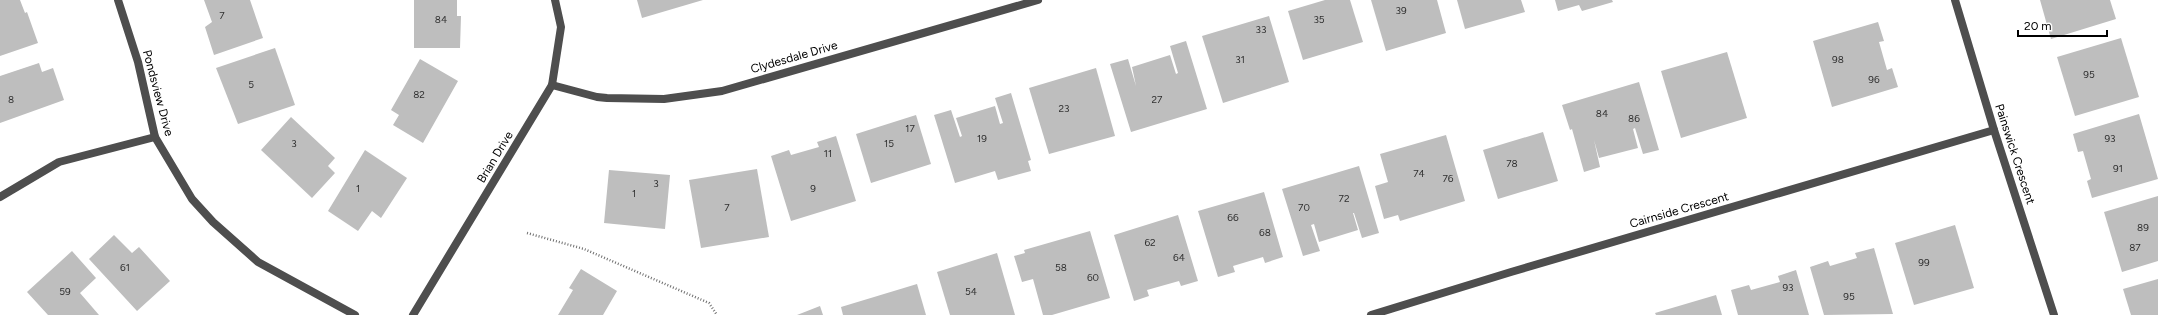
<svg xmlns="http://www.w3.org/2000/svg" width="2158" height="315" viewBox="0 0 2158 315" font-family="Figtree,sans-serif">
<rect width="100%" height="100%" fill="#fff"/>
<!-- building -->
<g fill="#bebebe">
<path d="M0,0h20l5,13 2,-1 11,31 -38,13z"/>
<path d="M204,0h46l13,38 -49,17 -9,-28 7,-5z"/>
<path d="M414,0h43v16h4l-1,32h-46z"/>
<path d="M637,0h66l-61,18z"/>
<path d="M1325,0h25l13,42 -60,18 -15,-49z"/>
<path d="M1371,0h66l9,33 -60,18z"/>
<path d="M1457,0h64l4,12 -60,17z"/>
<path d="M1555,0h57l1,2 -31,9 -3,-6 -21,6z"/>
<path d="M2040,0h70l6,19 -65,20z"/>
<path d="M1269,16l20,66 -66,21 -21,-67z"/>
<path d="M1878,22l6,19 -5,1 8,28 5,-2 6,19 -66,20 -19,-66z"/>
<path d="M2121,38l18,59 -64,19 -18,-59z"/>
<path d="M1186,41l21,68 -76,23 -21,-68 18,-5 8,27 -4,-19 38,-12 6,19 2,-1 -8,-27z"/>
<path d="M275,48l20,57 -57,19 -22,-56z"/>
<path d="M1727,52l20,66 -66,20 -20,-67z"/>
<path d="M420,59l38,22 -35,62 -30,-18 6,-10 -8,-5z"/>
<path d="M39,63l3,9 11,-4 11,32 -64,23v-47z"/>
<path d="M1096,68l19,68 -66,18 -20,-66z"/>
<path d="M1639,82l20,68 -16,4 -8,-26 -2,1 5,19 -39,10 -5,-18 6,27 -16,5 -12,-43 -2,1 -8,-25z"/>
<path d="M1011,93l20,67 -3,1 3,10 -33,9 -3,-9 -40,12 -21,-68 17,-5 9,27 2,-1 -6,-18 39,-12 5,18 3,-1 -8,-25z"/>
<path d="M2139,114l19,65 -66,19 -5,-17 4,-2 -8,-28 -5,1 -5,-18z"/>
<path d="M916,115l15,49 -60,19 -15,-49z"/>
<path d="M291,117l44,41 -7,8 7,7 -23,25 -51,-48z"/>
<path d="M1543,132l15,49 -60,18 -15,-49z"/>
<path d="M1446,135l19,66 -65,20 -2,-6 -14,4 -9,-33 13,-4 -8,-28z"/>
<path d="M836,136l20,65 -65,20 -20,-65 18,-6 2,5 28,-8 -2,-5z"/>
<path d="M365,150l42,28 -26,40 -9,-7 -14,20 -30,-20z"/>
<path d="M1359,166l20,67 -17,5 -8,-25h-1l5,17 -39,12 -5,-18 -3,1 9,26 -17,5 -21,-67z"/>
<path d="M757,169l12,68 -68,11 -12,-68z"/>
<path d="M609,170l61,5 -5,54 -61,-6z"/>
<path d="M1264,192l19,65 -18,6 -2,-6 -30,9 2,6 -17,5 -20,-66z"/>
<path d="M2158,196v65l-36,11 -18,-60z"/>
<path d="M1178,215l20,66 -17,5 -2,-5 -32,9 2,6 -15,5 -20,-66z"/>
<path d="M1955,225l19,63 -60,17 -19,-62z"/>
<path d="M1090,231l20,67 -58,17h-9l-10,-36 -11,3 -8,-26 11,-3 -1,-3z"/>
<path d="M114,235l18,18 7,-6 31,34 -33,30 -48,-52z"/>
<path d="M1874,248l19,66 -69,1 -14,-48 18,-6 2,5 27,-8 -2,-5z"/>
<path d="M72,251l24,27 -16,15 19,22h-51l-21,-23z"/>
<path d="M997,253l18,62h-65l-13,-43z"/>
<path d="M581,269l36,22 -14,24h-45l15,-25 -4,-2z"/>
<path d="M1796,270l13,45h-71l-7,-25 18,-5 2,5 29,-8 -2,-6z"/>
<path d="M2158,279v36h-27l-8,-26z"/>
<path d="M917,284l9,31h-83l-2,-8z"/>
<path d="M1716,295l6,20h-66l-1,-2z"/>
<path d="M820,306l3,9h-26z"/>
</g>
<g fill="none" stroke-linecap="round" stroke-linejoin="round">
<!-- path -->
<path stroke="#707070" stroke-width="2.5" stroke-dasharray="1 2" stroke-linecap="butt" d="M527,233l57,16 125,54 8,12"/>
<!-- street -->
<g stroke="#4e4e4e" stroke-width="8">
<path d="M118,0l20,62 17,75 37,62 21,23 45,40 97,53"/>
<path d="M1955,0l39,130 60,185"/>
<path d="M552,85l45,12 10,1 57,1 58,-8 316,-91"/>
<path d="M0,197l59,-35 96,-25"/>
<path d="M413,315l139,-230 9,-58 -6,-27"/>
<path d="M1371,315l140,-43 483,-142"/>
</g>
</g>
<g text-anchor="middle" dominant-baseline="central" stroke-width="3.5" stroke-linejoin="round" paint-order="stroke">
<!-- number labels -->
<g font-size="10" fill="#303030">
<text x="1401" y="10">39</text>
<text x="222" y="15">7</text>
<text x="441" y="19">84</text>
<text x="1319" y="19">35</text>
<text x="1261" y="29">33</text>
<text x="1240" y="59">31</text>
<text x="1838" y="59">98</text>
<text x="2089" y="74">95</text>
<text x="1874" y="79">96</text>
<text x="251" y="84">5</text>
<text x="419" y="94">82</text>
<text x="11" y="99">8</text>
<text x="1157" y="99">27</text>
<text x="1064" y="108">23</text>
<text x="1602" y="113">84</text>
<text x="1634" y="118">86</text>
<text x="910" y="128">17</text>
<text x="982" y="138">19</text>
<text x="2110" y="138">93</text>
<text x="294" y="143">3</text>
<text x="889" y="143">15</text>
<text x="828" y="153">11</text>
<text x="1512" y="163">78</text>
<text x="2118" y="168">91</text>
<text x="1419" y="173">74</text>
<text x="1448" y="178">76</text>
<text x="656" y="183">3</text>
<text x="358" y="188">1</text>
<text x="813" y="188">9</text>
<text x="634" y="193">1</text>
<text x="1344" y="198">72</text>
<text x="727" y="207">7</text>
<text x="1304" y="207">70</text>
<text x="1233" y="217">66</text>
<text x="2143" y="227">89</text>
<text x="1265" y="232">68</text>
<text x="1150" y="242">62</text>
<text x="2135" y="247">87</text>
<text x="1179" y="257">64</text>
<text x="1924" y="262">99</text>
<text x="125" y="267">61</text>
<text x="1061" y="267">58</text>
<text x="1093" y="277">60</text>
<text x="1788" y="287">93</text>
<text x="65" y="291">59</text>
<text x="971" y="291">54</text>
<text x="1849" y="296">95</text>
</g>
<!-- street labels -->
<g font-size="12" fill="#000" stroke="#fff">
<text transform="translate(794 57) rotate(-16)">Clydesdale Drive</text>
<text transform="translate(158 93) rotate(75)">Pondsview Drive</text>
<text transform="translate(2015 154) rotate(72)">Painswick Crescent</text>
<text transform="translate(495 157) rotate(-59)">Brian Drive</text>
<text transform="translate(1679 210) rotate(-16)">Cairnside Crescent</text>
</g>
</g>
<!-- scale -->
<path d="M2018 30v6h89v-6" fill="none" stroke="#000000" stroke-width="2"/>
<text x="2024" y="30" font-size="12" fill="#000000" stroke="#ffffff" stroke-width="3" paint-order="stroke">20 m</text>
</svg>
